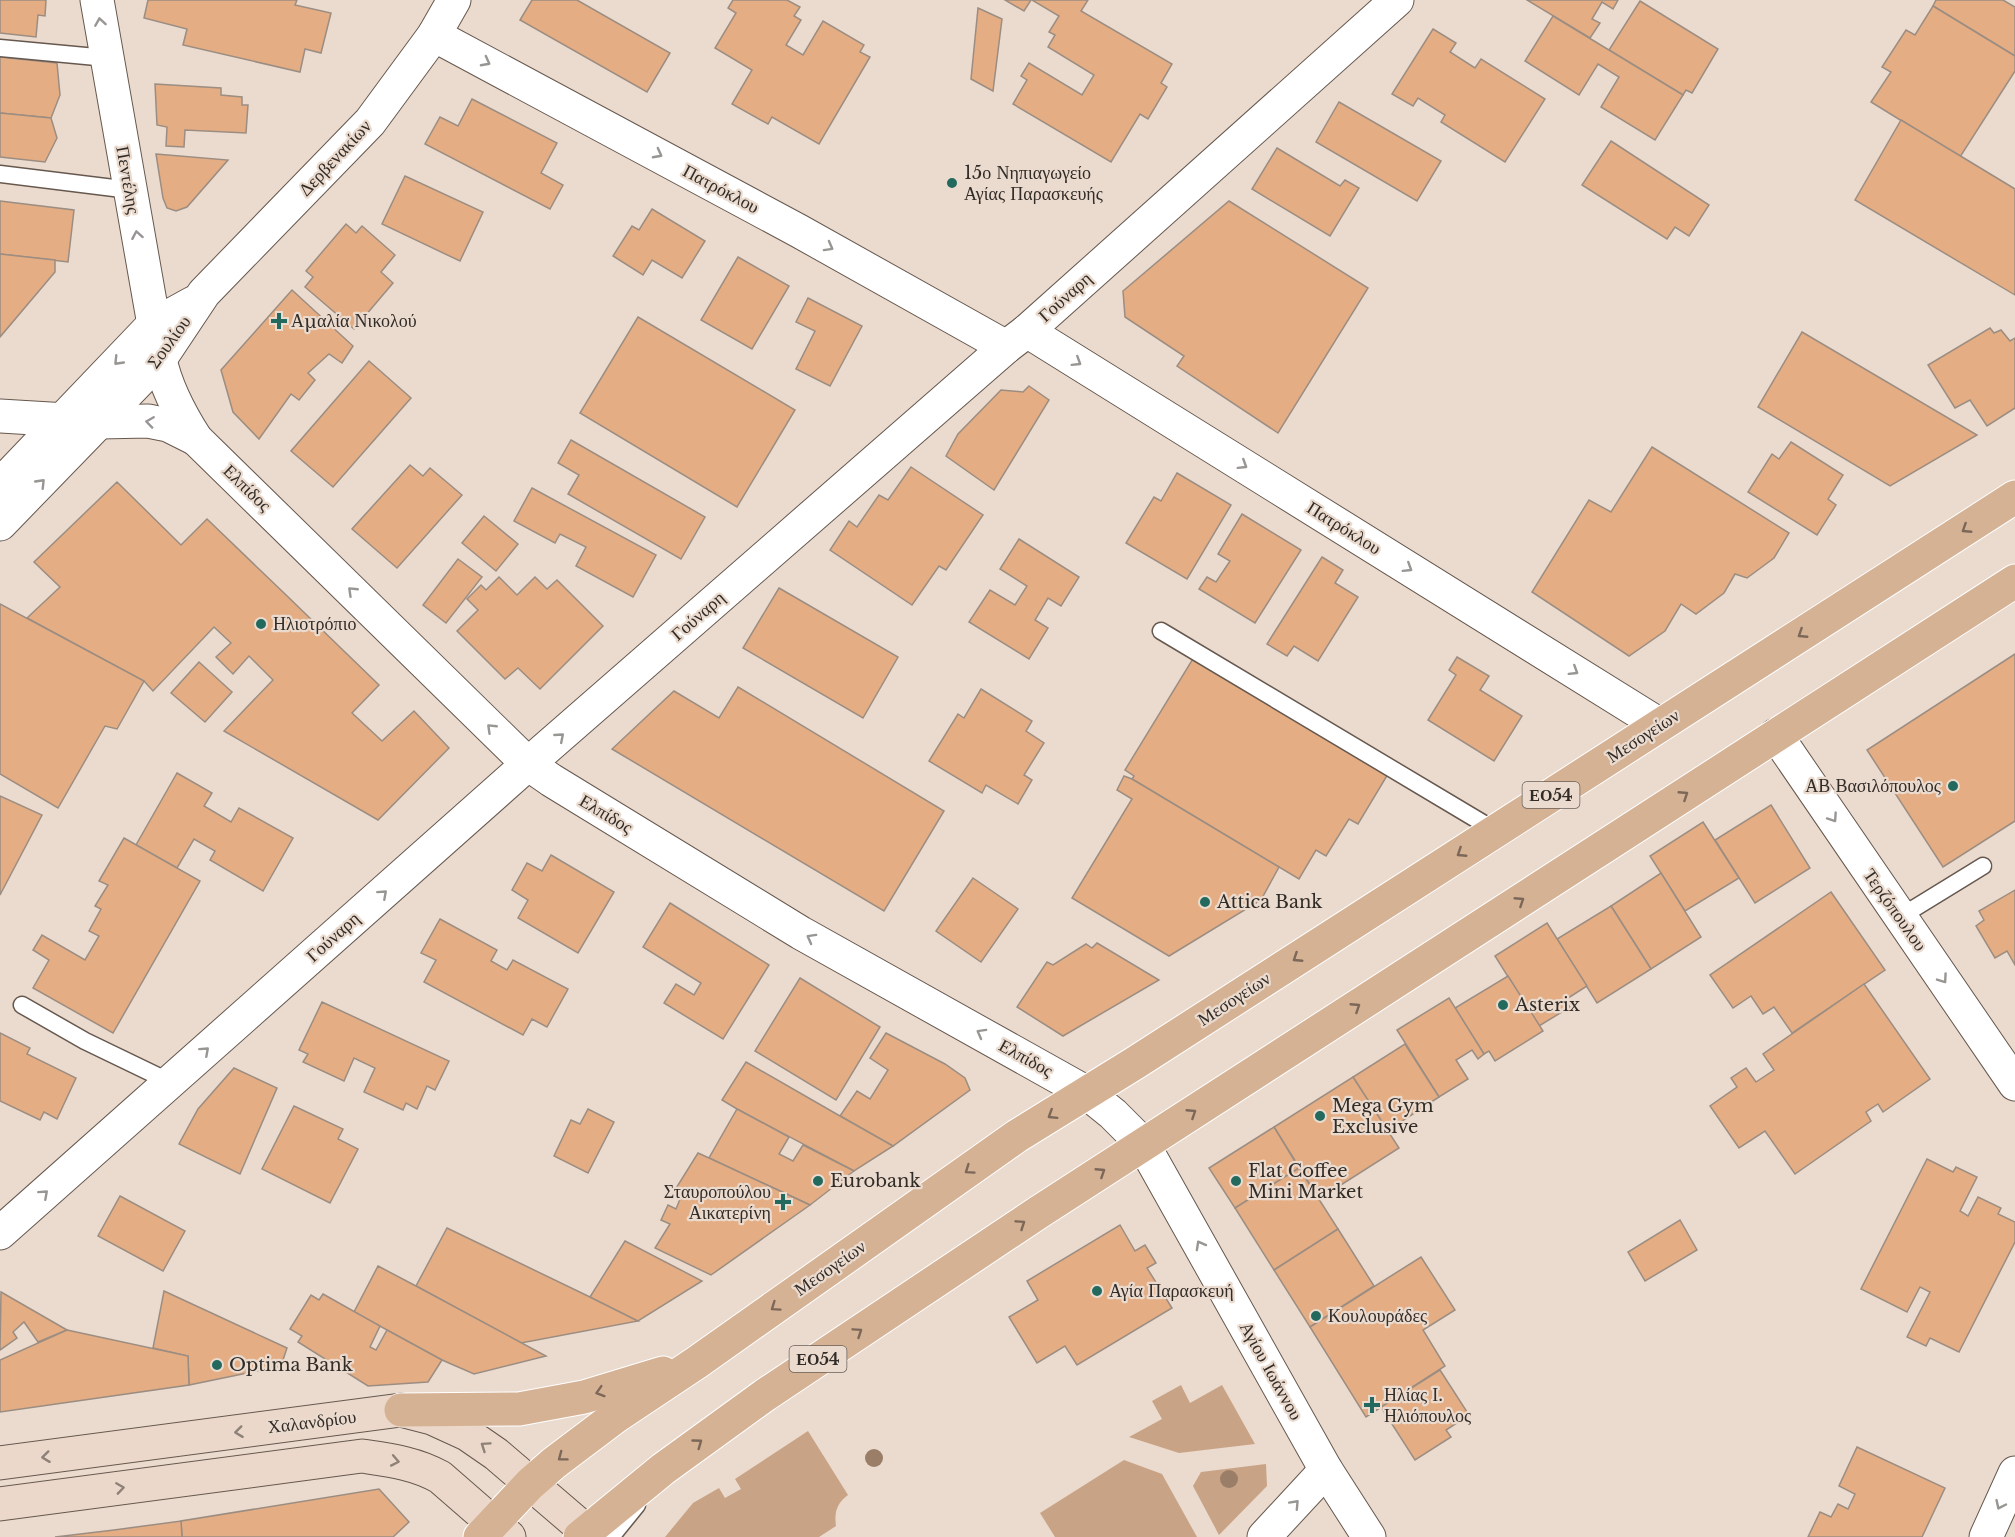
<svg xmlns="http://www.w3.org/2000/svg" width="2015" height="1537" viewBox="0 0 2015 1537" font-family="'Libre Baskerville',serif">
<rect width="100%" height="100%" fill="#ebdbcf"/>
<!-- green -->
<g fill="#c9a386">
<path d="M1181,1385l9,18 32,-18 33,59 -76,9 -50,-16 33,-18 -10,-18z"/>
<path d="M808,1431l40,64c-11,8 -14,17 -12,31l-17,11h-154l28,-34 26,-15 6,10 16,-9 -6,-10z"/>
<path d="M1124,1460l38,14 35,63h-142l-15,-24z"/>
<path d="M1266,1464l1,22 -48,49 -26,-49 8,-14z"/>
</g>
<!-- building -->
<g fill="#e4ad83" stroke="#9c8d82" stroke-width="1.5">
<path d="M0,0h46l-1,16 -7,-1 -2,22 -36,-4z"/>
<path d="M148,0h149l-2,5 36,8 -10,40 -16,-4 -5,23 -117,-27 4,-16 -43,-11z"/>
<path d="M532,0h45l93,53 -23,39 -127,-72z"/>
<path d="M733,0h54l13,7 -6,9 7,4 -15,25 17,10 20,-34 41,24 -4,7 10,5 -51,87 -47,-27 -4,7 -36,-20 20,-34 -37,-22 21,-35 -8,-5z"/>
<path d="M1005,0h26l-7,11z"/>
<path d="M1032,0h56l-7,11 91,53 -11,19 6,4 -19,32 -8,-5 -29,48 -98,-58 14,-24 -6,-4 8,-13 53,32 12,-20 -46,-28 7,-12 -6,-3 10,-16z"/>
<path d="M1527,0h91l-5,9 -11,-7 -10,17 8,4 -10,15z"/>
<path d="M1936,0h67l12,7v49l-82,-50z"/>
<path d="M1640,1l78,48 -26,44 -6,-3 -3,5 -74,-45z"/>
<path d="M1933,6l82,50v15l-55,86 -89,-55 20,-30 -9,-5 24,-37 9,5z"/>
<path d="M978,8l24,11 -9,72 -22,-12z"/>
<path d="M1553,16l130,79 -28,45 -54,-33 18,-30 -21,-13 -19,31 -54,-34z"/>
<path d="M1433,29l23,14 -6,9 25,16 6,-9 64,40 -40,63 -64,-40 4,-7 -27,-17 -5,8 -21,-12z"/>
<path d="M0,57l57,6 3,32 -9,23 -51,-5z"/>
<path d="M155,84l66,4v7l21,2v8h6l-2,28 -61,-3 -1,17 -18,-1 1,-19 -10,-2z"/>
<path d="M472,99l85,44 -16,30 22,12 -13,24 -125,-65 15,-27 18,9z"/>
<path d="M1339,102l102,59 -24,40 -101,-59z"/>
<path d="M0,113l51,5 6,20 -12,24 -45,-5z"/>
<path d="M1901,120l114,69v106l-160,-95z"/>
<path d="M1611,141l98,64 -20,31 -14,-9 -8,12 -85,-54z"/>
<path d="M1277,148l63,38 5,-6 14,8 -29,48 -78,-47z"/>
<path d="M156,154l72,6 -41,47 -11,4 -9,-3 -4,-10z"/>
<path d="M405,176l78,36 -23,49 -78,-37z"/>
<path d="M0,201l74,9 -6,52 -68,-8z"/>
<path d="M1229,201l139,87 -90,145 -101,-67 7,-10 -59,-39 -2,-26z"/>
<path d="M652,209l53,32 -23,37 -30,-18 -9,15 -30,-19 19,-30 7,4z"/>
<path d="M346,224l10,9 6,-7 33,29 -14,17 12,11 -39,46 -49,-42 8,-10 -7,-6z"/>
<path d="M0,254l55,6v12l-55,65z"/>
<path d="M738,257l51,29 -37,63 -51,-29z"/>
<path d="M292,290l61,56 -11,17 -13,-9 -21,19 7,7 -16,20 -8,-6 -32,45 -26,-27 -12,-42z"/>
<path d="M808,298l54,28 -32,60 -34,-17 19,-38 -19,-9z"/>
<path d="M638,317l157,93 -58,97 -157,-94z"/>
<path d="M1990,328l4,5 7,-3 9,11 5,-3v70l-28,18 -17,-26 -15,8 -27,-43z"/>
<path d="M1802,332l175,103 -87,51 -132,-79z"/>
<path d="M369,361l42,37 -78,89 -42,-36z"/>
<path d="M1029,386l20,14 -55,90 -48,-34 12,-22 43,-44 22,2z"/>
<path d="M571,440l134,77 -24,42 -113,-65 11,-19 -21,-12z"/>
<path d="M1791,442l52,33 -15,24 8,6 -19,30 -69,-43 24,-38 7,5z"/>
<path d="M1652,447l137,86 -15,25 -27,20 -12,-4 -11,19 -28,21 -15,-10 -16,27 -36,25 -97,-64 57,-92 22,12z"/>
<path d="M410,465l13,11 7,-8 32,27 -65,73 -45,-39z"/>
<path d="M911,467l72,48 -37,55 -7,-4 -27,39 -82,-55 19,-29 8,6 22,-32 9,5z"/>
<path d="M1177,473l54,32 -44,74 -61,-36 28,-46 7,4z"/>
<path d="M117,482l64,63 26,-26 77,74 95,92 -27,28 30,28 32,-30 35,37 -71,72 -154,-89 49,-51 -24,-24 -16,18 -17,-17 15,-14 -17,-16 -61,64 -9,-10 -117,-63 33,-31 -26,-25z"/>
<path d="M532,488l124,67 -23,42 -57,-31 10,-19 -26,-13 -5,9 -41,-22z"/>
<path d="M1242,514l59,36 -46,73 -56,-34 8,-12 9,5 14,-21 -12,-7z"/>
<path d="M484,516l34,28 -22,27 -34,-28z"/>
<path d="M1019,539l60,38 -18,29 -13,-8 -13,22 13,8 -19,31 -60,-37 21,-32 25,15 12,-19 -27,-17z"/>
<path d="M1322,557l21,13 -8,13 23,14 -40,64 -24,-15 -7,10 -20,-12z"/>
<path d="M458,559l24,18 -36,46 -23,-18z"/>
<path d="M499,577l18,18 18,-18 12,12 10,-9 46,46 -63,63 -22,-21 -13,11 -48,-48 21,-21 -11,-11 14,-14 5,5z"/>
<path d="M779,588l119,69 -35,61 -120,-70z"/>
<path d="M0,604l144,77 -27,48 -12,-3 -47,82 -58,-34z"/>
<path d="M2015,654v167l-72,46 -76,-117z"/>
<path d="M1194,657l194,117 -30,50 -9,-5 -23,37 -10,-6 -17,29 -167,-100 2,-3 -9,-6z"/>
<path d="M1457,657l32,19 -9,14 42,26 -28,45 -66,-41 28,-45 -7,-5z"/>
<path d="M199,662l33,30 -27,30 -34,-29z"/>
<path d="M738,687l206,124 -60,100 -272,-162 62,-58 45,27z"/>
<path d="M981,689l51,32 -6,10 18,12 -20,32 8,5 -14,24 -32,-19 -4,8 -53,-32 29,-47 6,4z"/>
<path d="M177,773l35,20 -8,13 27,16 8,-14 54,30 -30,53 -53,-31 5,-9 -21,-12 -17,29 -41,-23z"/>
<path d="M1124,776l8,3 147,88 -18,33 -92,56 -97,-58 60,-99 -15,-9z"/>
<path d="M0,796l42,19 -42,80z"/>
<path d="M1771,805l39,63 -55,35 -40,-63z"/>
<path d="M1703,822l36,56 -54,33 -35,-55z"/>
<path d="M124,838l76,43 -87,152 -80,-45 16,-28 -16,-10 9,-15 43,25 14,-24 -10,-5 12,-22 -6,-3 13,-21 -9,-4z"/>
<path d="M551,855l63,37 -36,61 -60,-35 10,-18 -16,-10 15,-27 15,8z"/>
<path d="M1661,873l40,64 -50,32 -40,-63z"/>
<path d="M973,878l45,31 -37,53 -45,-31z"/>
<path d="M2015,890v75l-8,-14 -12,7 -19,-32 8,-6 -5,-9z"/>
<path d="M1831,892l54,78 -93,63 -18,-26 -11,7 -12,-18 -18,12 -23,-33z"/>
<path d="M670,903l99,62 -46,74 -59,-36 12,-19 18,11 7,-12 -58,-36z"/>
<path d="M1611,906l40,63 -54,34 -40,-64z"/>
<path d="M440,919l57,31 -6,11 16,9 6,-10 55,29 -21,38 -15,-8 -9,16 -99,-53 12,-22 -15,-7z"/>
<path d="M1547,923l40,63 -22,14 5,7 -31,19 -44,-70z"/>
<path d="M1097,943l62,37 -96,56 -46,-29 30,-45 6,3 33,-21 6,4z"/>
<path d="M1508,976l35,55 -48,30 -6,-10 -5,3 -29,-46z"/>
<path d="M800,978l80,49 -44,73 -81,-49z"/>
<path d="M1864,984l66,95 -47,33 -5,-8 -12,8 5,9 -76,53 -30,-43 -26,17 -29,-42 27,-19 -6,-9 15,-10 10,14 18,-12 -11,-16z"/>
<path d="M1449,998l35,56 -6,5 -6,-9 -16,10 12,19 -29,18 -42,-67z"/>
<path d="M322,1002l127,59 -14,29 -8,-4 -10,23 -11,-6 -3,7 -39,-18 11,-24 -21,-10 -10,23 -41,-19 5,-8 -9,-4z"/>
<path d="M0,1033l30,15 -3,6 49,24 -19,41 -13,-7 -4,8 -40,-19z"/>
<path d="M886,1033l59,31 20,14 5,12 -77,56 -53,-30 17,-25 13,8 18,-29 -18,-12z"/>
<path d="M1405,1044l34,53 -52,34 -34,-54z"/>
<path d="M746,1062l94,54 53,30 -39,25 -117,-62 -15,-9z"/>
<path d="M234,1068l43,20 -37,86 -61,-30 19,-35z"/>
<path d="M1353,1077l46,71 -80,51 -45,-72z"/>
<path d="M294,1106l49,23 -5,10 20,10 -28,54 -68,-34z"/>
<path d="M588,1109l26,13 -26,51 -34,-17 17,-36 9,4z"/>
<path d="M737,1109l52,28 -10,17 14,7 10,-16 51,26 -44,34 -101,-47z"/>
<path d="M1274,1127l25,41 -64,40 -26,-40z"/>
<path d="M698,1153l11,5 101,47 -99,70 -56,-27 15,-24 -9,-4 7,-15 8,4 4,-10 -7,-6z"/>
<path d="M1927,1159l26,13 3,-5 21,10 -17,34 8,5 10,-19 23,11 -3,6 17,8v20l-56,110 -29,-14 -4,8 -19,-9 23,-45 -10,-5 -13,25 -46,-23z"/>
<path d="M1299,1168l39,61 -64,41 -39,-62z"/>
<path d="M120,1196l65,35 -22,40 -65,-35z"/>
<path d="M1680,1220l17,30 -52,31 -17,-29z"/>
<path d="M1120,1225l15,26 10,-6 11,18 -9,5 25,40 -95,57 -12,-19 -28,17 -28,-46 29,-17 -11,-19z"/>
<path d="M447,1228l143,69 48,24 -117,22 -105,-57z"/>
<path d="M1338,1229l36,57 -64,41 -36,-57z"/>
<path d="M625,1241l77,40 -64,40 -48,-24z"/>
<path d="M1421,1257l34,53 -32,20 22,36 -79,51 -56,-90z"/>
<path d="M378,1266l38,20 130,70 -72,18 -32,-14 -88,-48z"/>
<path d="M164,1291l123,57 -6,18 -92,19 -1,-29 -35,-8z"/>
<path d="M1,1292l66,38 -29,12 -14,-20 -11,10 4,6 -17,12z"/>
<path d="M323,1294l57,32 -10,21 6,3 11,-20 55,30 -14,22 -60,4 -70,-44 4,-6 -12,-7 21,-34 8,5z"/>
<path d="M67,1330l121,26 1,29 -189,27v-52z"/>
<path d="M1440,1370l29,45 -23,15 5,7 -36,23 -34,-53z"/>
<path d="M1857,1447l88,41 -23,49h-114l12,-25 11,5 7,-13 10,5 7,-15 -16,-8z"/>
<path d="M379,1489l30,33 -16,15h-211l-1,-16z"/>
<path d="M181,1521l1,16h-127l59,-7z"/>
</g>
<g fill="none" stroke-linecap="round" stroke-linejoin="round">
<!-- service casing -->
<g stroke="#66584e" stroke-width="19">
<g id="service">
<path d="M0,48l107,10"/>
<path d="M0,174l130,16"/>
<path d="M1161,631l335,200"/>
<path d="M1900,917l83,-51"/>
<path d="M22,1005l63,36 85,41"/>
<path d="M611,1537l26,-32"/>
</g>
</g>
<!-- minor casing -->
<g stroke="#66584e" stroke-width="35">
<g id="minor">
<path d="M97,0l63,359c6,29 20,55 36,80l332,325 23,16 250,153 286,160 26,21 30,30"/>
<path d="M434,35l365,196 207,116"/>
<path d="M1027,331l633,394"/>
<path d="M0,416l100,6 48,-1 20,4 28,14"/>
<path d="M1776,735l239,349"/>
<path d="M0,1233l528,-469 478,-417 21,-16 370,-331"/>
<path d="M1264,1537l62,-67"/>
<path d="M1986,1537l29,-64"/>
</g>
</g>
<!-- tertiary casing -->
<g stroke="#66584e" stroke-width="35">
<g id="tertiary">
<path d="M0,485l153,-160 40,-22"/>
<path d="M0,524l160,-165 44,-66 166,-171 64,-87 20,-35"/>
<path d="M1143,1144l183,326 43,67"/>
</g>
</g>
<!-- secondary casing -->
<g stroke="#66584e" stroke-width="35">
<g id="secondary">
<path d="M0,1463l401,-53 31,8 35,16 29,20 90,77"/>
<path d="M0,1504l362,-48c27,4 53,7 78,21l69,60"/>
</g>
</g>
<!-- primary casing -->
<g stroke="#fff" stroke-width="35">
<g id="primary">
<path d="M401,1410l118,-1 65,-12 79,-24"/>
<path d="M480,1537l50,-53 24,-21 61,-46 81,-54 321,-227 118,-73 880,-566"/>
<path d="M580,1537l83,-68 102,-74 274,-183 976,-631"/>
</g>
</g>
<!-- service -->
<use href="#service" stroke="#fff" stroke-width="16"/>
<!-- minor -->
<use href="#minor" stroke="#fff" stroke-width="33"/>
<!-- tertiary -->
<use href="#tertiary" stroke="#fff" stroke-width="33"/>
<!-- secondary -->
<use href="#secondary" stroke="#ebd8ca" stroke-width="33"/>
<!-- primary -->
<use href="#primary" stroke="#d6b295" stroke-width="33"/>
</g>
<!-- trees -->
<g fill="#9a7e67">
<circle cx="874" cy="1458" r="9"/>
<circle cx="1229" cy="1479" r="9"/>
</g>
<!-- one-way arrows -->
<defs><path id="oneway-chevron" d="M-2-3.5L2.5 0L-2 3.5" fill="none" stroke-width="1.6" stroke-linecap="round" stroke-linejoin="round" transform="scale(1.5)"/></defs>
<g stroke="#989693">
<use href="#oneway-chevron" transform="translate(100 22) rotate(-99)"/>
<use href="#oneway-chevron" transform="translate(486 62) rotate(28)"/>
<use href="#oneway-chevron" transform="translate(658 154) rotate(28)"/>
<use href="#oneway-chevron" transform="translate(137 235) rotate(-100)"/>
<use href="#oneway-chevron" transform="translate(829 247) rotate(29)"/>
<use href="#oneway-chevron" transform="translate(118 361) rotate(134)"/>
<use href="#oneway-chevron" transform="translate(1077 362) rotate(32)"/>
<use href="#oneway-chevron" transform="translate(150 422) rotate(-172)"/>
<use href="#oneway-chevron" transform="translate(1243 465) rotate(32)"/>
<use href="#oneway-chevron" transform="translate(41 483) rotate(-46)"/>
<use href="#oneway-chevron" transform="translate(1408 568) rotate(32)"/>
<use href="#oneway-chevron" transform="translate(352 591) rotate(-136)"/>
<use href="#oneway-chevron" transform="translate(1574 671) rotate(32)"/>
<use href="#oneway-chevron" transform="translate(491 728) rotate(-136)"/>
<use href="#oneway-chevron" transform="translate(560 737) rotate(-41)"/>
<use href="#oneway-chevron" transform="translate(1833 818) rotate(56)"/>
<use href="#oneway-chevron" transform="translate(383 894) rotate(-42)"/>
<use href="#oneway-chevron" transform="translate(811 938) rotate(-151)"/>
<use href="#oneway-chevron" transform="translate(1943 979) rotate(55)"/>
<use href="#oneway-chevron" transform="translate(981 1033) rotate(-151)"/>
<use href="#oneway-chevron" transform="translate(205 1051) rotate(-42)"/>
<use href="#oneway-chevron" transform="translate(44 1194) rotate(-42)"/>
<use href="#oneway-chevron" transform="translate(1200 1245) rotate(-119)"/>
<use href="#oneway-chevron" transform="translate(1295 1504) rotate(-47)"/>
<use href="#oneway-chevron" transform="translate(2000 1505) rotate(115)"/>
</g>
<g stroke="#7c6858">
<use href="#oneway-chevron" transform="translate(1966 529) rotate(147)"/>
<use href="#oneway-chevron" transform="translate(1802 634) rotate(147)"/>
<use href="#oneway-chevron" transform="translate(1684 795) rotate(-33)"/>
<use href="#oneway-chevron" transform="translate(1461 853) rotate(147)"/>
<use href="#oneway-chevron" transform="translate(1520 901) rotate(-33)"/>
<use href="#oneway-chevron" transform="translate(1297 958) rotate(147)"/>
<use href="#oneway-chevron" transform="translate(1356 1007) rotate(-33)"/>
<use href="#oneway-chevron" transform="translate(1192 1113) rotate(-33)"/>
<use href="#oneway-chevron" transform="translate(1052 1115) rotate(148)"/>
<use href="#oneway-chevron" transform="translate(969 1170) rotate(145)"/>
<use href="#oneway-chevron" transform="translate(1101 1172) rotate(-33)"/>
<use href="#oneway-chevron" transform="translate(1021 1224) rotate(-34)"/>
<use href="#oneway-chevron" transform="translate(775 1307) rotate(145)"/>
<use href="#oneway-chevron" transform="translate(858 1332) rotate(-34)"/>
<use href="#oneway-chevron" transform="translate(600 1392) rotate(163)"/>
<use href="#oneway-chevron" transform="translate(698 1443) rotate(-36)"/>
<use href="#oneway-chevron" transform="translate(562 1457) rotate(143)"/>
</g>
<g stroke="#8e8278">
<use href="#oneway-chevron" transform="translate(239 1432) rotate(173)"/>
<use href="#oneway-chevron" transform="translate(485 1446) rotate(-146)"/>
<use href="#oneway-chevron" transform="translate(46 1457) rotate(173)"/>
<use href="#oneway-chevron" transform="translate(395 1461) rotate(11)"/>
<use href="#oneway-chevron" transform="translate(120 1488) rotate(-8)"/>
</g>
<!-- markers -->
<g fill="#23695e" stroke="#ebdbcf" stroke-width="2">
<circle cx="952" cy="183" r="6"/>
<path d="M276 312h6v6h6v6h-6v6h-6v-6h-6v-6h6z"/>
<circle cx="261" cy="624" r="6"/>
<circle cx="1953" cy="786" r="6"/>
<circle cx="1205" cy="902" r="6"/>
<circle cx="1503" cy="1005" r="6"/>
<circle cx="1320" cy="1116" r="6"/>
<circle cx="818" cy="1181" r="6"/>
<circle cx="1236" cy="1181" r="6"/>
<path d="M780 1193h6v6h6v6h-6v6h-6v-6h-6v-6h6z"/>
<circle cx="1097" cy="1291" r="6"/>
<circle cx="1316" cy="1316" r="6"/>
<circle cx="217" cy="1365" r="6"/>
<path d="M1369 1396h6v6h6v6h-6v6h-6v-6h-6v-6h6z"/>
</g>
<g text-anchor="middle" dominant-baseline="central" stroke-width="4.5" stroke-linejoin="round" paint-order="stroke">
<!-- shield labels -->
<g fill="#ebdbcf" stroke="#6a6059" stroke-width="1.5">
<rect x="1522.5" y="782" width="57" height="26" rx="4.5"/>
<rect x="789.5" y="1346" width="57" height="26" rx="4.5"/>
</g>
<g font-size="16" font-weight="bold" fill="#322c27">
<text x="1551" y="795">ΕΟ54</text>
<text x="818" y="1359">ΕΟ54</text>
</g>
<!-- street labels -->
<g font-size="18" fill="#322c27" stroke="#ebdbcf">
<text transform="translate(335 158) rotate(-47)">Δερβενακίων</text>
<text transform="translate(128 180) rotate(80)">Πεντέλης</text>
<text transform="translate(721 189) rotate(28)">Πατρόκλου</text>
<text transform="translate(1065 297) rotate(-42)">Γούναρη</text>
<text transform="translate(169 342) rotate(-54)">Σουλίου</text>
<text transform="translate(247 488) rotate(44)">Ελπίδος</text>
<text transform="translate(1344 528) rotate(32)">Πατρόκλου</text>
<text transform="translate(698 616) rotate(-41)">Γούναρη</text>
<text transform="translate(1643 736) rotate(-33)">Μεσογείων</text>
<text transform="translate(606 814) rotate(31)">Ελπίδος</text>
<text transform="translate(1895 910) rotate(55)">Τερζόπουλου</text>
<text transform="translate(333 937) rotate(-42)">Γούναρη</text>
<text transform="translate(1234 999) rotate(-33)">Μεσογείων</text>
<text transform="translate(1026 1058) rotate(29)">Ελπίδος</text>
<text transform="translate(830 1268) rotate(-35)">Μεσογείων</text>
<text transform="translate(1271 1371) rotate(61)">Αγίου Ιωάννου</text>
<text transform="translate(312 1422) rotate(-7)">Χαλανδρίου</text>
</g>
<!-- poi labels -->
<g font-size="18" fill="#322c27" stroke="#ebdbcf" text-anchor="start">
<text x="964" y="173">15ο Νηπιαγωγείο<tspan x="964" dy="21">Αγίας Παρασκευής</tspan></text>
<text x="291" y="321">Αμαλία Νικολού</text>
<text x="273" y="624">Ηλιοτρόπιο</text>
<text x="1941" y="786" text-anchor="end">ΑΒ Βασιλόπουλος</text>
<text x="1217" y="902">Attica Bank</text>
<text x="1515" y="1005">Asterix</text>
<text x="1332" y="1106">Mega Gym<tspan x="1332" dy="21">Exclusive</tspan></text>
<text x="1248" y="1171">Flat Coffee<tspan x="1248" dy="21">Mini Market</tspan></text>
<text x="830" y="1181">Eurobank</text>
<text x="771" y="1192" text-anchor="end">Σταυροπούλου<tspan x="771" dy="21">Αικατερίνη</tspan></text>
<text x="1109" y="1291">Αγία Παρασκευή</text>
<text x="1328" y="1316">Κουλουράδες</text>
<text x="229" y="1365">Optima Bank</text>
<text x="1384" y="1395">Ηλίας Ι.<tspan x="1384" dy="21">Ηλιόπουλος</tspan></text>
</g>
</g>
</svg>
